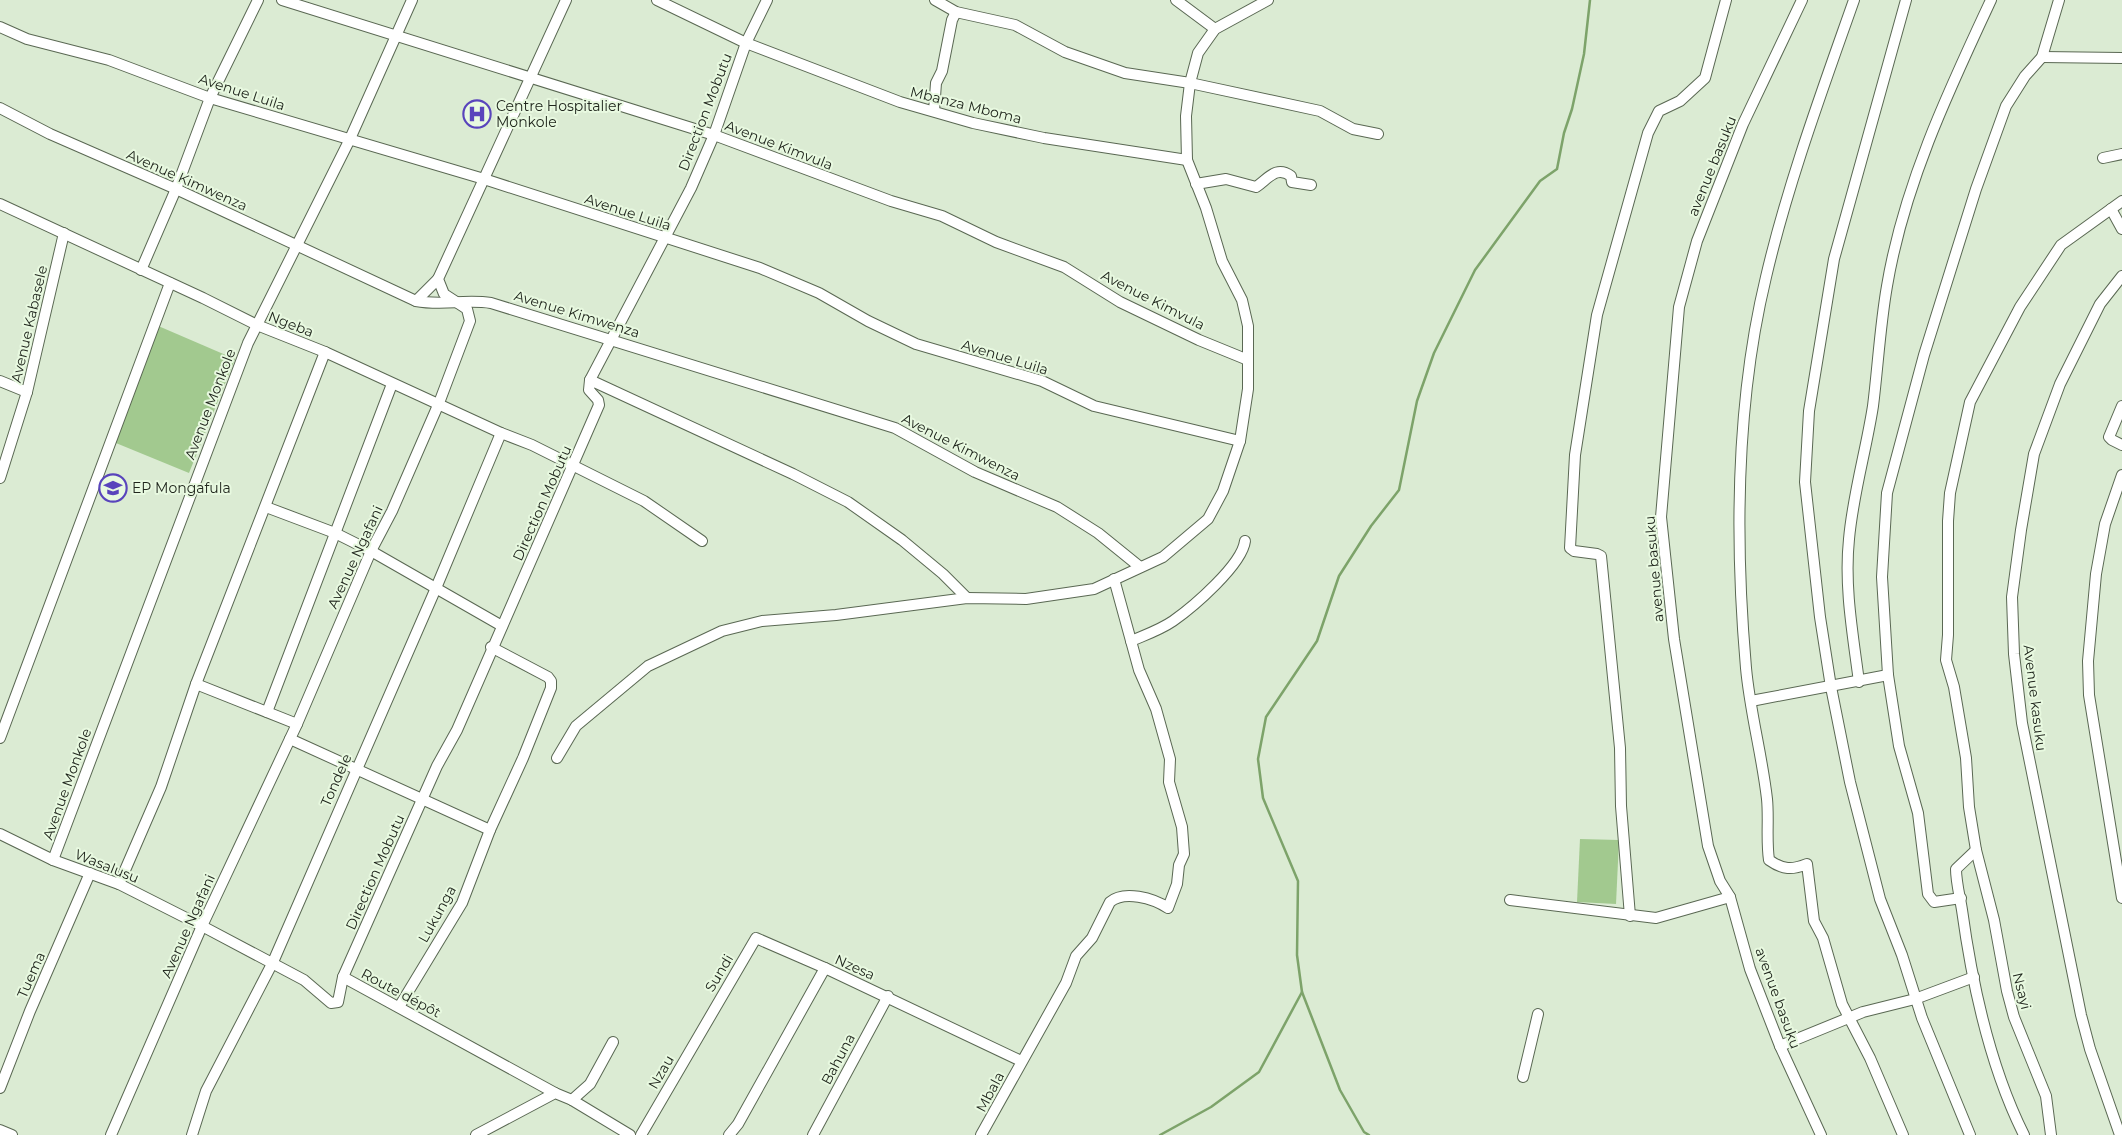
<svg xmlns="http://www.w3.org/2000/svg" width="2122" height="1135" viewBox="0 0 2122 1135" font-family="Montserrat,sans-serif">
<rect width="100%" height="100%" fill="#dbebd3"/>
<!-- green -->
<g fill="#a2c98f">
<path d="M156,325l79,34 -46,114 -78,-32z"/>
<path d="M1580,839l39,1 -3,64 -39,-2z"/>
</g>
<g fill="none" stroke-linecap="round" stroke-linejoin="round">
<!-- stream -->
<g stroke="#7da36a" stroke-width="2.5">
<path d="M1302,992l38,98 24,42 5,3"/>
<path d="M1160,1135l51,-28 48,-35 43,-80 -5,-37 1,-74 -35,-83 -5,-39 8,-42 51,-76 22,-65 32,-50 28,-36 18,-89 17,-48 41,-83 65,-89 17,-12 7,-36 8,-24 12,-55 6,-54"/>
</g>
<!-- street casing -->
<g stroke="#5a6853" stroke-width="12">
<g id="street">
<path d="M282,0l432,135 177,66 51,15 54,26 68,25 56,35 79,38 49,20"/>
<path d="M657,0l89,43 154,59 73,21 71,15 143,22"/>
<path d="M935,0l21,12 59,13 50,27 60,21 65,10 130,28 33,18 25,5"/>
<path d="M1176,0l39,29"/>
<path d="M1802,0l-59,124 -46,117 -18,66 -18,210 13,122 34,207 12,35 10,16 20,72 30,77 41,89"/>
<path d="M1854,0c-32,91 -66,183 -88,277 -30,124 -31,265 -20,391 4,44 16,87 21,131 2,20 -1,41 2,61 14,10 23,10 38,4l7,57 9,17 19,66 28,54 33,77"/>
<path d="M1906,0l-72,259 -25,152 -4,71 15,135 11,70 19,95 30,117 22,56 20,63 48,117"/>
<path d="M0,27l27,12 82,21 101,38 274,81 276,89 59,25 49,28 48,23 126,37 52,25 146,35"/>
<path d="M2042,57l80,1"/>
<path d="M0,108l50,26 126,55 240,112c26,5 49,-2 75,2l404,125 80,44 82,35 41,26 42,34"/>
<path d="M934,111l2,-28 6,-12 10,-51 4,-8"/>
<path d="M2103,158l19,-4"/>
<path d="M1196,184l30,-5 30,8c12,-8 20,-22 35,-11l1,6 19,3"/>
<path d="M0,204l203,94 54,27 68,27 176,81 31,12 112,56 58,40"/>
<path d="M2111,209l11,20"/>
<path d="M141,270l35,-81 34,-91 48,-98"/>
<path d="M416,301l22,-22"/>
<path d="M590,380l203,94 55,28 54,38 41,34 24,24"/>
<path d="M0,381l27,11"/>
<path d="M2122,406l-13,31 3,3 10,5"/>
<path d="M2122,475l-17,49 -9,50 -8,87 1,34 33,203"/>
<path d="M0,478l27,-86 37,-159"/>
<path d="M266,507l69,26 36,18 131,75"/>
<path d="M1131,641c14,-6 29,-11 42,-20 20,-14 69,-56 72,-80"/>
<path d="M1859,682c-6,-47 -15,-95 -10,-143 4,-45 17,-88 24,-133 5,-40 7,-80 14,-120 17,-101 61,-194 104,-286"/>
<path d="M196,684l101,40"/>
<path d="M1751,701l137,-26"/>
<path d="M267,712l125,-328"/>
<path d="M0,738l170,-455"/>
<path d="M290,739l200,91 33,-72 28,-70v-7l-3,-4 -57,-30"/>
<path d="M557,758l19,-32 72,-60 74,-35 40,-10 74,-6 131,-17 59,1 68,-10 69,-32 45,-38 15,-28 17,-50 8,-52v-63l-6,-26 -20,-39 -16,-53 -19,-48 -1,-44 4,-33 8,-30 17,-24 53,-29"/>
<path d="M0,834l53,26 66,24 83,42 102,54 27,23 7,-1 5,-25 212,116"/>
<path d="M1976,850l-20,19c0,13 4,28 6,41 10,73 29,159 62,225"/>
<path d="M53,860l195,-517 101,-202 63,-141"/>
<path d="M119,884l42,-97 35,-103 129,-332"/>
<path d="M1961,898l-27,4 -6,-8 -10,-81 -19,-67 -11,-71 -6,-98 5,-84 37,-138 52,-166 30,-83 19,-30 17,-19 17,-57"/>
<path d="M1510,900l146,18 74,-21"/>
<path d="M1630,916l-9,-110 -1,-58 -19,-192 -4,-2 -23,-3 -4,-3 5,-93 22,-140 51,-182 11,-22 21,-10 25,-23 21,-78"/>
<path d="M343,977l94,-211 20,-36 142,-325 -1,-5 -9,-10 1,-10 101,-192 23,-53 32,-92 21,-43"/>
<path d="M399,1007l63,-104 28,-73"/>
<path d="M1780,1046l83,-34 52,-13 59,-22"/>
<path d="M1523,1077l15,-63"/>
<path d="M0,1088l30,-77 60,-138"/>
<path d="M572,1100l18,-16 23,-42"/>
<path d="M0,1130l12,5"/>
<path d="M111,1135l91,-209 95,-202 74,-173 21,-40 47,-108 31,-82 -3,-12 -23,-15 -6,-15 128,-279"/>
<path d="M192,1135l14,-44 67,-129 163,-374 65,-155"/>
<path d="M476,1135l79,-42 17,7 58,35"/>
<path d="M641,1135l115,-197 69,30"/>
<path d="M729,1135l9,-11 87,-156 196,93"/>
<path d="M813,1135l75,-139"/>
<path d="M981,1135l85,-152 10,-27 16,-18 18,-36c14,-12 43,-4 58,6l9,-24 2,-19 5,-11 -2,-27 -13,-45 1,-23 -14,-50 -17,-39 -25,-91"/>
<path d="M2051,1135l-5,-39 -32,-79 -7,-26 -13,-71 -18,-70 -7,-43 -3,-49 -12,-71 -8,-27 2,-25v-114l2,-28 20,-91 50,-95 41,-62 61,-44"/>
<path d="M2120,1135l-30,-86 -9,-34 -59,-292 -8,-69 -2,-57 9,-67 13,-76 26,-70 40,-80 22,-28"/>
</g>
</g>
<!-- street -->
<use href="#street" stroke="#fff" stroke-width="10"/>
</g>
<!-- icons -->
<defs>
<g id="hospital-ring" transform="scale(1.4375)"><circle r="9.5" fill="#e8f9e0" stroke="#5944bc" stroke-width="1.5"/><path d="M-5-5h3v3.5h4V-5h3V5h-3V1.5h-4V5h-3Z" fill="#5944bc"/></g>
<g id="school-ring" transform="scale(1.4375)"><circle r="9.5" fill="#e8f9e0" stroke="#5944bc" stroke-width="1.5"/><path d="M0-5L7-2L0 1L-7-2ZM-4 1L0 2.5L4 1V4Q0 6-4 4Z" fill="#5944bc"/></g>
</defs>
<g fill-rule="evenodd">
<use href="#hospital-ring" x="477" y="114"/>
<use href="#school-ring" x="113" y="488"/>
</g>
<g text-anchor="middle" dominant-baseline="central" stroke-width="4" stroke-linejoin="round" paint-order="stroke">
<!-- street labels -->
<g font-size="14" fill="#20261d" stroke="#e8f9e0">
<text transform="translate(242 92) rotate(18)">Avenue Luila</text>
<text transform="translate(966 105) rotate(14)">Mbanza Mboma</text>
<text transform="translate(705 112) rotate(-69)">Direction Mobutu</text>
<text transform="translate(779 145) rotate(21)">Avenue Kimvula</text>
<text transform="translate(1712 166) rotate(-68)">avenue basuku</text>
<text transform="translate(187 180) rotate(24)">Avenue Kimwenza</text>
<text transform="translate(628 212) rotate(18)">Avenue Luila</text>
<text transform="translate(1153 300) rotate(27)">Avenue Kimvula</text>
<text transform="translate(577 314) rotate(17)">Avenue Kimwenza</text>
<text transform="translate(29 324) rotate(-77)">Avenue Kabasele</text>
<text transform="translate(291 324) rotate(21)">Ngeba</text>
<text transform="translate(1005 357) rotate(17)">Avenue Luila</text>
<text transform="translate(210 404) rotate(-69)">Avenue Monkole</text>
<text transform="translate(961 447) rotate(27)">Avenue Kimwenza</text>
<text transform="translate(542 503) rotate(-66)">Direction Mobutu</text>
<text transform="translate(355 557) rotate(-65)">Avenue Ngafani</text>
<text transform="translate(1654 569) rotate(-95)">avenue basuku</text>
<text transform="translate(2035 698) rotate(83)">Avenue kasuku</text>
<text transform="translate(336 780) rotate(-66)">Tondele</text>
<text transform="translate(67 784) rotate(-70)">Avenue Monkole</text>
<text transform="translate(107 866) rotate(22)">Wasalusu</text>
<text transform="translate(375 872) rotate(-66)">Direction Mobutu</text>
<text transform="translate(437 914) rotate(-61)">Lukunga</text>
<text transform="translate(188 926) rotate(-66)">Avenue Ngafani</text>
<text transform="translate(855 967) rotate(24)">Nzesa</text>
<text transform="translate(719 973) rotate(-59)">Sundi</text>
<text transform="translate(31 975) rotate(-66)">Tuema</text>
<text transform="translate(2022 991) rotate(76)">Nsayi</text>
<text transform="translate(401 993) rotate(28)">Route dépôt</text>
<text transform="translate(1778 998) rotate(70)">avenue basuku</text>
<text transform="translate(838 1059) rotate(-62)">Bahuna</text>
<text transform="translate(661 1072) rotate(-60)">Nzau</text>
<text transform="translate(990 1092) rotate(-62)">Mbala</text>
</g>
<!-- poi labels -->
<g font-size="14" fill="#20261d" stroke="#e8f9e0" text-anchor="start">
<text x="496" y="106">Centre Hospitalier<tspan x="496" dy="16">Monkole</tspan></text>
<text x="132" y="488">EP Mongafula</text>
</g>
</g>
</svg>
